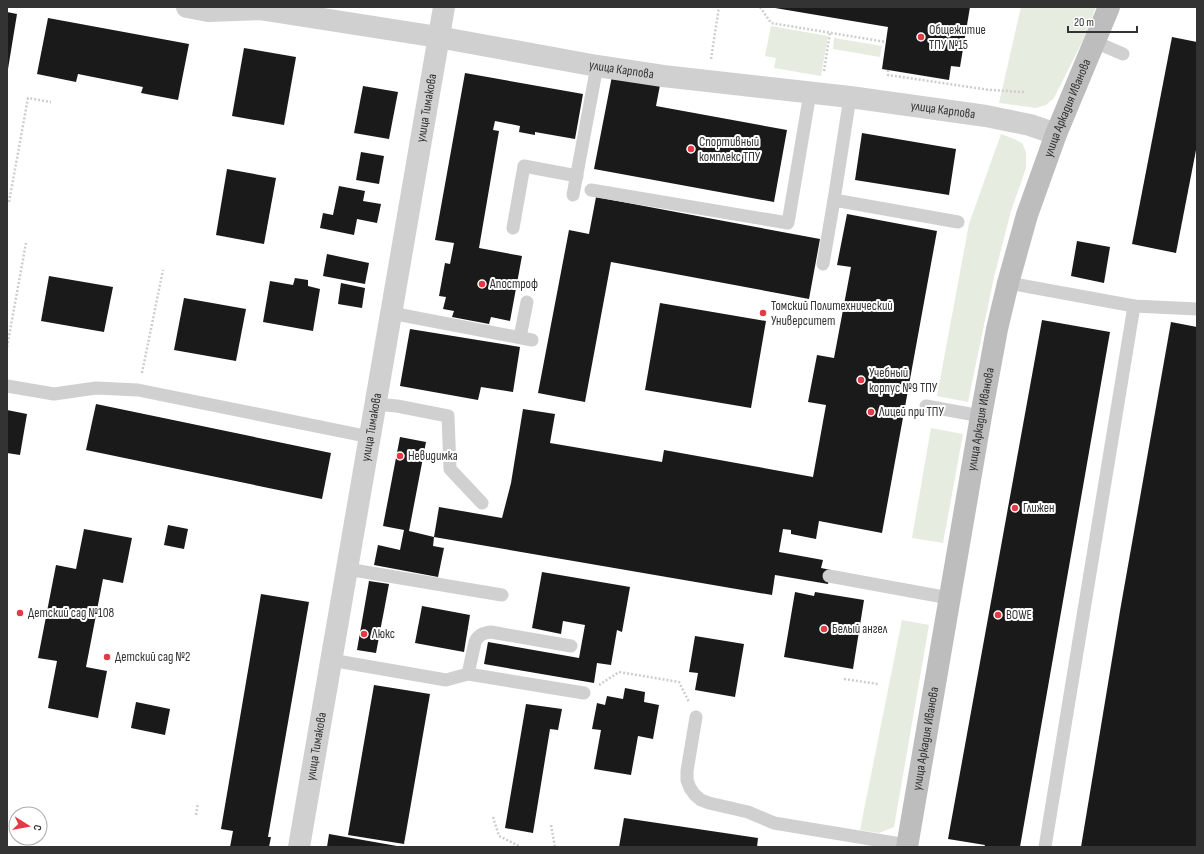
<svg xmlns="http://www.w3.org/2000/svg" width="1204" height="854" viewBox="0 0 1204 854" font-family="'Sofia Sans Condensed',sans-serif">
<rect width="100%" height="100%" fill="#fff"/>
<!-- green -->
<g fill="#e6ecdf">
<path d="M1021,7h75l-12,31 -30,60 -8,7 -10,3 -37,-5z"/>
<path d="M771,26l57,10 -7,40 -47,-8 2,-10 -11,-2z"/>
<path d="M834,38l48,8 -2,11 -47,-8z"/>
<path d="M1001,134l13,5 8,4 4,9v16l-15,43 -17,66 -26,125 -31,-6 32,-172z"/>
<path d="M931,428l32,6 -20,109 -31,-5z"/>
<path d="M902,620l27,5 -35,202 -15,6 -19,-3z"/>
</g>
<!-- building -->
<g fill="#1a1a1a">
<path d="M775,7h195l-10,60 -9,-1 -2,14 -67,-11 6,-42 -113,-19z"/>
<path d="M7,12l10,2 -9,55h-1z"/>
<path d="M48,18l141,26 -11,56 -37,-7 2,-6 -65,-13 -2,8 -39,-8z"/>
<path d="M1172,37l25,5v103l-21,108 -44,-9z"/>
<path d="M244,48l52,9 -12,68 -52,-9z"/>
<path d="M465,73l118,21 -8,45 -40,-7v3l-16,-3 1,-6 -25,-5 -2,9 6,1 -20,117 43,8 -12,65 -19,-4 -2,7 -37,-7 2,-6 -11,-2 3,-12 -7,-1 6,-33 5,1 4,-21 -19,-3z"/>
<path d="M612,76l48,9 -4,21 131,24 -13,72 -180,-33z"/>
<path d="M363,86l35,6 -9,47 -35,-6z"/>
<path d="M862,133l94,16 -7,46 -94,-15z"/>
<path d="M361,152l23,4 -5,28 -23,-4z"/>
<path d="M227,169l49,9 -12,66 -48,-9z"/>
<path d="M339,186l26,5 -2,10 18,3 -4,19 -20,-4 -3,16 -34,-7 3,-15 10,2z"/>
<path d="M596,197l224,42 -11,60 -198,-37 -26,140 -47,-9 31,-163 20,4z"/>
<path d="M847,214l90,17 -55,302 -63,-12 -3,18 -25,-5v-4l-8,-1 -4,23 44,8 -2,8 10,2 -3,14 -53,-9 -3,20 -338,-58 5,-30 63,11 9,-35 12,-74 32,5 -5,29 112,19 2,-12 149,27 13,-72 -18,-3 9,-47 17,3 17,-91 -14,-2z"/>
<path d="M1077,241l33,6 -6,36 -33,-7z"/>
<path d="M327,254l42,9 -4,21 -42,-8z"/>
<path d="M49,276l64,11 -9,45 -63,-11z"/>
<path d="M295,278l13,2v6l12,3 -7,42 -50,-9 7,-41 23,4z"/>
<path d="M341,283l24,5 -3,20 -24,-4z"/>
<path d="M184,298l62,11 -10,52 -62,-11z"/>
<path d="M660,303l106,18 -15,87 -106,-18z"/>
<path d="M1042,320l68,12 -90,515h-36l1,-2 -37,-6z"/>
<path d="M1171,322l26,5v520h-116l39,-236z"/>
<path d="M410,329l110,18 -7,45 -32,-5 -3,13 -78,-14z"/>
<path d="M96,404l235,49 -9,46 -236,-49z"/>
<path d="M7,410l20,4 -7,41 -13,-2z"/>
<path d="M400,437l26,5 -17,89 25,6 -1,9 11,2 -6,29 -64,-12 4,-20 22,5 4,-20 -21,-4z"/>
<path d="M168,525l20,4 -4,20 -20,-4z"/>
<path d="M84,529l48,9 -9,45 -20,-4 -17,88 21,4 -9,47 -50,-10 9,-47 -19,-3 18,-93 20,4z"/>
<path d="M542,572l88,15 -8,45 -5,-2 -6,35 -14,-2 -3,20 -110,-19 4,-22 91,16 6,-33 -22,-4 -2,13 -29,-6z"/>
<path d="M369,581l20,3 -13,69 -19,-3z"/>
<path d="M795,592l19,4 1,-4 49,8 -11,69 -69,-12z"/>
<path d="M261,594l48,8 -41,235h3l-2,10h-39l3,-16 -12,-2z"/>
<path d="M422,606l48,9 -6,37 -49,-9z"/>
<path d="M695,636l49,8 -9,53 -40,-7 3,-17 -9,-1z"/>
<path d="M374,685l56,9 -26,150 -56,-9z"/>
<path d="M625,688l20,4 -1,10 15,3 -6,34 -15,-3 -7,39 -37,-6 7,-39 -9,-1 5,-26 8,2 2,-9 16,3z"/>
<path d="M136,702l34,7 -5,26 -34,-7z"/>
<path d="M526,704l36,5 -4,21 -8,-1 -17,104 -28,-5z"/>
<path d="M624,818l134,20 -1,9h-138z"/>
<path d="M329,834l68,12v1h-70z"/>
</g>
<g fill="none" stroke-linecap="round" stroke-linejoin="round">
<!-- path -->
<g stroke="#cdcdcd" stroke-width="2.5" stroke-dasharray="2 2" stroke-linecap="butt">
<path d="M760,7l11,16 115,19"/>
<path d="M711,59l8,-52"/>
<path d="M888,70v5l102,15 34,2"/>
<path d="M824,71l6,-39"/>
<path d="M9,202l19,-104 23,4"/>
<path d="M7,347l19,-104"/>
<path d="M142,373l21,-103"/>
<path d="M844,679l34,5"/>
<path d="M599,685l20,-13 60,10 10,20"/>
<path d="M196,815l2,-12"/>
<path d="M493,817l6,19 22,11"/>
<path d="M551,825l4,22"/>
</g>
<!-- lane -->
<g stroke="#d0d0d0" stroke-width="13">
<path d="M1095,42l28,12"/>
<path d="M850,97l-16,103 124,22"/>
<path d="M591,190l197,33 22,-130"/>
<path d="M573,195l24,-129"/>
<path d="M513,228l11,-62 53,10"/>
<path d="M823,264l11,-64"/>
<path d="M1008,283l126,23 63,3"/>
<path d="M391,313l141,27"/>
<path d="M520,337l7,-35"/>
<path d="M7,386l47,8 42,-6 42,2 232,47"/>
<path d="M375,404l22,2 51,10 2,53 32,34"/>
<path d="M926,406l55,10"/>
<path d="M347,569l155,26"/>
<path d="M829,576l120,22"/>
<path d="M331,660l115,20 22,-6 116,19"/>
<path d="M468,674l7,-32c3,-7 8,-9 16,-10l80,14"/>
<path d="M696,717l-9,54v9l3,8 5,7 6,5 8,3 39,9 26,11 133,22"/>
<path d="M1045,847l89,-541"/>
</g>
<!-- street -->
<g stroke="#d0d0d0" stroke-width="22">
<path id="s1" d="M187,7l21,4 51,-2 179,28 159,29 66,10 187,21 136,19 44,9 26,9"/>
<path id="s2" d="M299,847l145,-840"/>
</g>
<!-- secondary -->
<path stroke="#bdbdbd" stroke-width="22" id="s3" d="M907,847l74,-431 16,-87 11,-46 19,-68 29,-81 53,-127"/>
</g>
<!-- markers -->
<g fill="#e63946" stroke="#fff" stroke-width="1.5">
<circle cx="921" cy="37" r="4"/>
<circle cx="691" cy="149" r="4"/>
<circle cx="482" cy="284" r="4"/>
<circle cx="763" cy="313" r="4"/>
<circle cx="861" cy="380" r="4"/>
<circle cx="871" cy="412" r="4"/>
<circle cx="400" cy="456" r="4"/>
<circle cx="1015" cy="508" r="4"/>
<circle cx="20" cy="613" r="4"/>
<circle cx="998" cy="615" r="4"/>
<circle cx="824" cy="629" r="4"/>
<circle cx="364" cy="634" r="4"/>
<circle cx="107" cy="657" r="4"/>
</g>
<g text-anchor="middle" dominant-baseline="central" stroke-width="4" stroke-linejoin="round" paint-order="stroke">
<!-- poi labels -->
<g font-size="13" fill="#333" stroke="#fff" text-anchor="start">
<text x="929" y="30">Общежитие<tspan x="929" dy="15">ТПУ №15</tspan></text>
<text x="699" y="142">Спортивный<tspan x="699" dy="15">комплекс ТПУ</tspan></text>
<text x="490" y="284">Апостроф</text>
<text x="771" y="306">Томский Политехнический<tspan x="771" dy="15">Университет</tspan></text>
<text x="869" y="373">Учебный<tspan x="869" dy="15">корпус №9 ТПУ</tspan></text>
<text x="879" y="412">Лицей при ТПУ</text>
<text x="408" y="456">Невидимка</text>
<text x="1023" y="508">Глижен</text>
<text x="28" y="613">Детский сад №108</text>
<text x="1006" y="615">BOWE</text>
<text x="832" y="629">Белый ангел</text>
<text x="372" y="634">Люкс</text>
<text x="115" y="657">Детский сад №2</text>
</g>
<!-- street labels -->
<g font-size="13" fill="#333" stroke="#fff">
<text stroke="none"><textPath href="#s1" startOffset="440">улица Карпова</textPath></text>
<text stroke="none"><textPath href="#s2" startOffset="750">улица Тимакова</textPath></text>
<text stroke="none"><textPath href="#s3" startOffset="758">улица Аркадия Иванова</textPath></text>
<text stroke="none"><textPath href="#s1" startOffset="764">улица Карпова</textPath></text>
<text stroke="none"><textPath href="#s3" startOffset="434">улица Аркадия Иванова</textPath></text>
<text stroke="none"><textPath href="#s2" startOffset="426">улица Тимакова</textPath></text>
<text stroke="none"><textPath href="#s3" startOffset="110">улица Аркадия Иванова</textPath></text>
<text stroke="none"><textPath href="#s2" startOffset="102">улица Тимакова</textPath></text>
</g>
</g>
<!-- border -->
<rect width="1204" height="854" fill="none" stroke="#333333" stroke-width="16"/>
<!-- north arrow -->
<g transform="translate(28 826) rotate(101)"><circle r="19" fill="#ffffff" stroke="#adadad"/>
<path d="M0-3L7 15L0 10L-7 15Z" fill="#e63946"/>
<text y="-6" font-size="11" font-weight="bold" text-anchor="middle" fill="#333333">С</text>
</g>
<!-- scale -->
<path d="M1068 26v6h69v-6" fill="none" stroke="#333333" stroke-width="2"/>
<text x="1074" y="26" font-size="12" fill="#333333" stroke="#ffffff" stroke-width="3" paint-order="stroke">20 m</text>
</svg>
